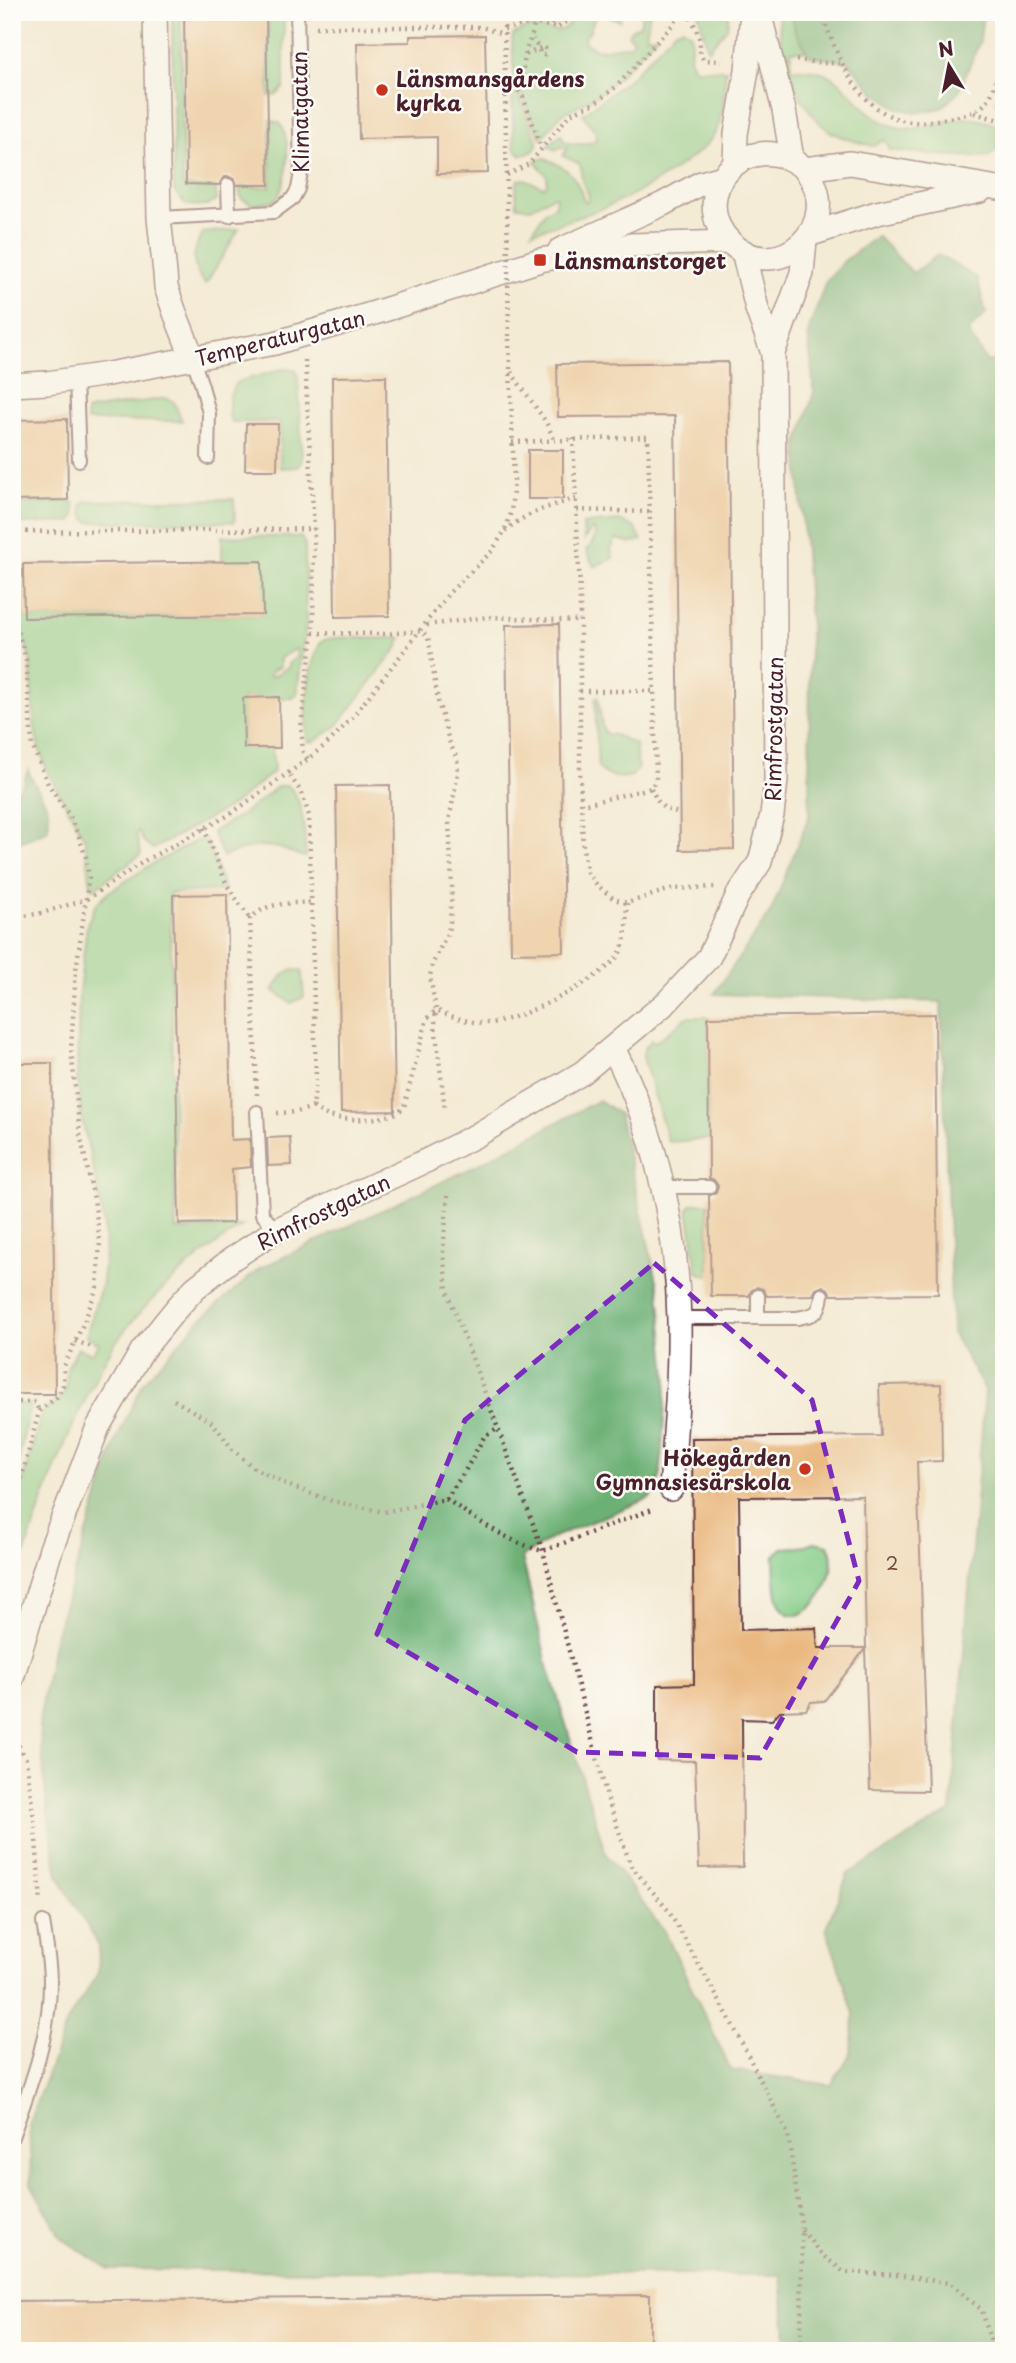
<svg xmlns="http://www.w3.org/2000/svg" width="1016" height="2363" viewBox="0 0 1016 2363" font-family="'Playpen Sans',sans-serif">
<rect width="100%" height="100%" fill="#fdfcf7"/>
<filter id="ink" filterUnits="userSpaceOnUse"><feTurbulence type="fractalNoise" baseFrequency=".0143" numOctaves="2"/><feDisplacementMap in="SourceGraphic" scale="14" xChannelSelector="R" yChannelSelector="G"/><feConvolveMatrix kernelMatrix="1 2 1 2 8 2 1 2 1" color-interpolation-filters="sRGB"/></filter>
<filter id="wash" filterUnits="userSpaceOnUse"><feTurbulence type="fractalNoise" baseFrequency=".00686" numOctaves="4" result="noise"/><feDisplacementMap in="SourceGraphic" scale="28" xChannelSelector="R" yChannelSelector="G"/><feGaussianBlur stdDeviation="1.57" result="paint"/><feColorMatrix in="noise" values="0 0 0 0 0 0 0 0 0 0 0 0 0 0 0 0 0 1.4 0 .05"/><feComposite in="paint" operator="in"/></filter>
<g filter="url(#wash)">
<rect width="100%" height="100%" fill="#f4ebd6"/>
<g fill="#85cc87" stroke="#687659" stroke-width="2" fill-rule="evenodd">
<polygon points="172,12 181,12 183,186 216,188 216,200 207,206 186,205 174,191"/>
<polygon points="268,12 283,12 284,19 284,87 277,95 269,96"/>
<polygon points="522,12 570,12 564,22 556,25 527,21"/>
<path d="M576,12h37l8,7 -1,2 -18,-7 -6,1 -7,17 -5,6 1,5 13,7 32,-5 3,-5 -5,-6 4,-5 8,-4 2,-10 -4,-3h12l-4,24h10l-40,44 -20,16 -34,18 -21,25 -27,-62 -2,-38 2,-5c28,-20 45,17 62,-22z"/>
<polygon points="698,12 729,12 727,28 708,50"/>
<path d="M778,12h37l-1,39h-23v18c58,-5 58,40 99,56 26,11 52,-7 79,-7 8,0 18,4 26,6l2,3v22l-8,7 -7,1 -46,-2 -47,-5v-3l-5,-7 -10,6c-14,-3 -28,-6 -41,-13 -22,-11 -44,-54 -50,-77 -3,-14 -3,-29 -5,-44z"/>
<path d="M683,28l8,5c3,14 -6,24 4,36l31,1c-2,21 -1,44 -11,63 -7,13 -20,22 -31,30 -48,36 -95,52 -152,69l13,-20 10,-7 1,-8 -3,-1 -22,12 -14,-2 -1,-19 2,-7 7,-1 18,8 4,-3v-8l-12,-15 9,-3c24,10 33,18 40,43l3,1 2,-7 -7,-13 -1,-15 -3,-4 -15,-7 4,-8 -7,-1 -4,3 -8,-4 13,-12 3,7c12,5 19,4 31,0l1,-8 -13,-19 45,-34 48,-50z"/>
<polygon points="1004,74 1004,117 999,116 996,99"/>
<path d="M512,91l6,2 19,48c1,10 -8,13 -16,14l-7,-8z"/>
<path d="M270,120l10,3c12,18 8,59 -4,77l-24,5 -11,-7 -2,-11h31z"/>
<path d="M239,229l-30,50 -4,5c-15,-17 -13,-33 -2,-51z"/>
<polygon points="283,369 295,369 298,375 302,460 298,467 280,468 280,422 232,422 229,416 229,398 234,386 237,382"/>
<polygon points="167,398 174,402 182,421 87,421 86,412 89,410"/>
<path d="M234,499l1,22 -2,1h-144c-6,-5 -7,-9 -7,-17l4,-4z"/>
<polygon points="71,501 74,502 75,514 72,522 17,524 12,520 12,503"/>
<path d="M619,521l15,6 8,13 -12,3 -14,-4 -5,10 2,9 -19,9 -8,-17c6,-4 10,-14 9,-21h-3l-8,11 -1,-16z"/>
<path d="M222,536l79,1 4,7 1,78 -9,72 -4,4h-50l1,50h28l2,23 -41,34 -80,44 -9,-7 -6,-11 -2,3 5,20 -47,35 -3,-3 -6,-47 -37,-66 -10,-28 -4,-22 -4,-65 -18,-57v-6l12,-1v24l238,-3 -40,-53zM296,649l1,8 -8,6v4l-17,10 -2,-1 1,-5 9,-4v-9z"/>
<path d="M397,637l5,1 -4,9 -61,79 -24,16 -6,-1c-2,-24 0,-80 15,-100 21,-8 52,1 75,-4z"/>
<path d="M598,697l4,29 4,8 9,1 20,9 3,24 -6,8c-12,3 -27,2 -34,-9l-3,-69z"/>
<path d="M287,785c19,14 17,51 19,72 -10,-1 -17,-6 -27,-9 -19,-5 -38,1 -56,9l-11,-25 31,-18 34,-27z"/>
<path d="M198,840h7l2,2 18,48 -55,3 6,337 66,-4c-48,32 -92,70 -126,116 -12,17 -21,37 -30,56 -31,63 -53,128 -74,195v-74l29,-103c5,-11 19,-13 24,-25 4,-8 0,-15 2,-22 2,-7 8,-15 11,-21l14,6 7,-11 -13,-7 16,-53 3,-31 -1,-26 -6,-36 -16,-70 -5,-45 2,-82 8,-69 9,-20 10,-10 44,-29z"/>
<path d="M295,970l7,1 2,26 -13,6 -18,-13c8,-9 7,-18 22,-20z"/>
<polygon points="687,1017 708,1017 709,1139 668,1142 643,1057 644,1049 652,1040 654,1042 657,1041"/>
<polygon points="708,1203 709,1275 707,1276 697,1272 688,1208 693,1204"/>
<polygon points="12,1404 30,1404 12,1493"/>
<path d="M814,1542l14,3c17,32 -28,93 -47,61 -7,-12 -6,-35 -7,-49l8,-9 18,-1z"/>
</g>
<g fill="#6cb074" stroke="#5b6850" stroke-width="2">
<polygon points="791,12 983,12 980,41 959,91 942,108 916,113 898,108 875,93 848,62 810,56 795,31"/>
<polygon points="877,236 913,273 938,255 977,278 986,313 968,332 987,362 1004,357 1004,2351 787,2351 781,2275 109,2269 61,2238 31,2184 29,2122 68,2020 98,1973 99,1946 58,1876 47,1808 39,1721 53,1642 116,1440 143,1383 198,1322 260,1268 467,1170 599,1100 619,1114 659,1290 667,1377 660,1478 650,1498 556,1536 522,1557 546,1660 606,1854 666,1934 731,2070 831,2085 851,2053 854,2014 826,1928 848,1874 951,1811 985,1390 952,1333 941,1002 714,994 771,911 809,816 810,620 797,447 814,392 808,332 826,281 844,261"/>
<path d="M28,770c9,24 27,35 19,61l-35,14v-51h3l8,-11z"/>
</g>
<g id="blocks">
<g fill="#eab981" fill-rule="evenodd">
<polygon points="184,12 266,12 269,185 237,185 235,180 228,176 223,178 219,185 186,184"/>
<polygon points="485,35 488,173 437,174 437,137 359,139 357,43 410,42 410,36"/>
<polygon points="728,362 734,849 680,850 675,416 558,417 557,364"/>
<polygon points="386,376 389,616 335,617 332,377"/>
<polygon points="67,419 68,500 12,501 12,420"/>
<polygon points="246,424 278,424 277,470 245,470"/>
<rect x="528" y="450" width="35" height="49"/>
<polygon points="262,561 263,615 24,618 23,564"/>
<polygon points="559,624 564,952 511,953 506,625"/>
<polygon points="279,697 280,748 244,748 243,698"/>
<polygon points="390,785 395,1111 341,1112 336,786"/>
<polygon points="227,894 231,1140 250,1139 251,1167 232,1169 233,1223 179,1224 173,895"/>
<polygon points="935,1014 938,1294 831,1295 828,1289 823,1286 816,1289 813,1295 767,1296 763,1289 757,1287 751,1291 749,1296 711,1296 709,1196 716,1192 718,1186 714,1180 709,1178 708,1017"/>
<polygon points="12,1063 52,1063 55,1394 12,1394"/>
<polygon points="290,1137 292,1165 268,1166 267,1138"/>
<path d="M941,1384l1,77 -25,1 11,329 -58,-1 -5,-141 -41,52 -13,1 -5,8 -26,1 -8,9 -30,-1 1,148 -44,1 -4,-107 -38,-1v-75l37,-1 -2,-246 189,-2 -2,-51zM863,1496l3,152h-48l-2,-20 -75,2 -2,-133z"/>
<polygon points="650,2295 650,2351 12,2351 12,2301"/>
</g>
</g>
</g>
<g filter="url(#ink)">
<use href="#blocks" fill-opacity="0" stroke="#643e45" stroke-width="2"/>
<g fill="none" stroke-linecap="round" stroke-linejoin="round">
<g stroke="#643e45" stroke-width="16">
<g id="service">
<polyline points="228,185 229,216"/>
<polyline points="159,218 274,212 293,198 298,189 301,172 297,12"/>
<polyline points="193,359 202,386 209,413 208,458"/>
<polyline points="76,379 79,460"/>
<polyline points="257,1112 262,1214 276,1230"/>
<polyline points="662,1187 709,1187"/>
<polyline points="758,1296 758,1318"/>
<path d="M679,1318h118c18,-3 23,-4 25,-23"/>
<path d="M12,2137c18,-50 38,-101 38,-154 0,-21 -4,-41 -7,-61"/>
</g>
</g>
<g stroke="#643e45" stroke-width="26">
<g id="minor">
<polyline points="155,12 159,218 165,273 166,287 175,313 193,359"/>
<polyline points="759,12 784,110 792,159"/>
<polyline points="735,163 736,134 747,70 752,12"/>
<path d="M805,169c43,54 -27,119 -74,74 -48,-47 16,-122 74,-74l45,-6 154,26"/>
<polyline points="811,234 877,213 980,191"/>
<polyline points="560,250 663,204 701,183 723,177"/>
<polyline points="773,353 802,273 805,241"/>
<polyline points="12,385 47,383 108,374 275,343 381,311 540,260 630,245 730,242"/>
<path d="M613,1048c42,82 64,179 66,271 1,57 -4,114 -8,170"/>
<polyline points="12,1678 51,1549 98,1427 142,1351 176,1309 195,1288 232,1259 276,1230 428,1160 477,1135 582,1073 667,1002 709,957 738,895 760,862 772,815 776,781 773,353 757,309 743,251"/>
</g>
</g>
<g stroke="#643e45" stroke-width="4.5" stroke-dasharray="2 5" stroke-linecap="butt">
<polyline points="504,12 507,208"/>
<polyline points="548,12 554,19 551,26"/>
<path d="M686,12c6,8 11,16 13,26 2,9 -1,14 5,22l18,1"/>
<path d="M821,12c16,42 35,99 85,109 13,3 25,0 37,-2 54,-9 46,-20 61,-67"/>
<polyline points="316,27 482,27 503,34"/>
<polyline points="504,29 534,23 557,28 569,20 573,12"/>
<polyline points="526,55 542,47 545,48 546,53 544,55 540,54 539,49 533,39"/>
<polyline points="796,60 822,63 841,63"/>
<path d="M513,87c11,-10 10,-23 13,-36 3,-11 7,-15 8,-28"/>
<polyline points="505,88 518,90 523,97 541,147"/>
<polyline points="974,113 1003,121"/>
<polyline points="1001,164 1001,120"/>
<polyline points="507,175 529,164 570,114 595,103 617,86 684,12"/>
<polyline points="305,360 314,529 313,633 301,726 303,752 308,759"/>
<polyline points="511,372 546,422 554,439"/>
<polyline points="573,438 580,591 580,770 583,848 587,872 597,885 614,899 627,903 671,889 715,887"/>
<polyline points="512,442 648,437 656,780 651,788 582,805"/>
<polyline points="577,510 650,512"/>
<path d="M505,531c21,-18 44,-25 71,-32"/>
<polyline points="12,532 314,529"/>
<polyline points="12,612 26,659 32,745 48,784 70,817 79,837 86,857 89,877 76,970 71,1049 80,1134 94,1199 100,1241 97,1287 85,1320 64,1366 63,1385 57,1397 39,1411 12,1514"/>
<polyline points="427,625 488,617 580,621"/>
<polyline points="313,633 385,634 421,631 428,637 438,701 449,741 457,759 458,773 449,821 452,887 450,922 448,932 432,965 430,976 436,1010 435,1025 445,1110"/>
<polyline points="580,691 654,691"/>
<path d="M651,788c8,17 10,21 29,25"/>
<polyline points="204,828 227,885 250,919"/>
<polyline points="12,918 42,913 87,899 146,860 229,815 308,759 330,741 352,718 449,593 492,551 504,532 511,512 514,480 509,339"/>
<path d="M257,1095l-7,-176c17,-18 39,-15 63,-17"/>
<path d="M313,1107c6,4 13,9 20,10 17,4 61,4 71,-10l23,-88 9,-9c17,7 35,14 53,13 30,-2 112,-43 129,-67 10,-15 8,-37 9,-53"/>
<polyline points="277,1113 297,1112 313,1107 316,1079 309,816 302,793 287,772"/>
<polyline points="448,1195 443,1251 447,1290 543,1551 607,1797 631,1866 668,1910 728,2016 788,2134 802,2230 801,2351"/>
<polyline points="75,1341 95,1348"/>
<path d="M174,1400l39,23 20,27 21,18 36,18 42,15 52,11 62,-13c30,20 61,43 97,52l112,-43"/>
<polyline points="12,1402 35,1402 39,1411"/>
<polyline points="446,1499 465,1471 484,1437 497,1429"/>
<polyline points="12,1733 26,1759 35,1827 41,1903"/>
<polyline points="802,2230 821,2254 844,2272 896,2275 949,2283 982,2310 993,2351"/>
</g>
<use href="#service" stroke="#fff" stroke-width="12"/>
<use href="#minor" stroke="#fff" stroke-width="23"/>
<polyline stroke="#643e45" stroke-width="4.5" stroke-dasharray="2 5" stroke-linecap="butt" points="507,208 509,339"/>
</g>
</g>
<path d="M0 0H1016V2363H0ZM654,1263l158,137 47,181 -99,177 -183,-6 -200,-118 88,-214z" fill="#f4ebd6" fill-opacity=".55" fill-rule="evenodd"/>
<path fill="none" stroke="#7b2cbf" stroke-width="5" stroke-dasharray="14 9" stroke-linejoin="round" d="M654,1263l158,137 47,181 -99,177 -183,-6 -200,-118 88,-214z"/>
<g fill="#c8321e" stroke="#fdfcf7" stroke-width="2.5">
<circle cx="382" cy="90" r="7"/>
<rect x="533" y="253" width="14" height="14" rx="3.5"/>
<circle cx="805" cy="1469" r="7"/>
</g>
<g text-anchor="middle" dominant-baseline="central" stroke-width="5" stroke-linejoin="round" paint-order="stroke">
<g font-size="18" fill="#724640">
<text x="892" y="1562">2</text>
</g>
<g font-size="21" font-weight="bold" fill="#4a1f2b" stroke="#fdfcf7" text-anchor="start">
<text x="396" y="78">Länsmansgårdens<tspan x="396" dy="24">kyrka</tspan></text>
<text x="554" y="260">Länsmanstorget</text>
<text x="791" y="1457" text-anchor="end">Hökegården<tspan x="791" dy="24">Gymnasiesärskola</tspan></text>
</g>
<g font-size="21" fill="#4a1f2b" stroke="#fdfcf7">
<text transform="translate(299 112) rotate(-91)">Klimatgatan</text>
<text transform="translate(280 337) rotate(-14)">Temperaturgatan</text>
<text transform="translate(773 729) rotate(-89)">Rimfrostgatan</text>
<text transform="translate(323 1211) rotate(-26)">Rimfrostgatan</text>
</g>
</g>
<rect width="1016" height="2363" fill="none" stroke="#fdfcf7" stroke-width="42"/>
<g transform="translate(949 66) rotate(350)" stroke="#fdfcf7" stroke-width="5" paint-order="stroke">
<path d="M0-5L12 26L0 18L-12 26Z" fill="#4a1f2b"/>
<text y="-10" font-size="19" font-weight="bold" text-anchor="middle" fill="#4a1f2b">N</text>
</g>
</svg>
